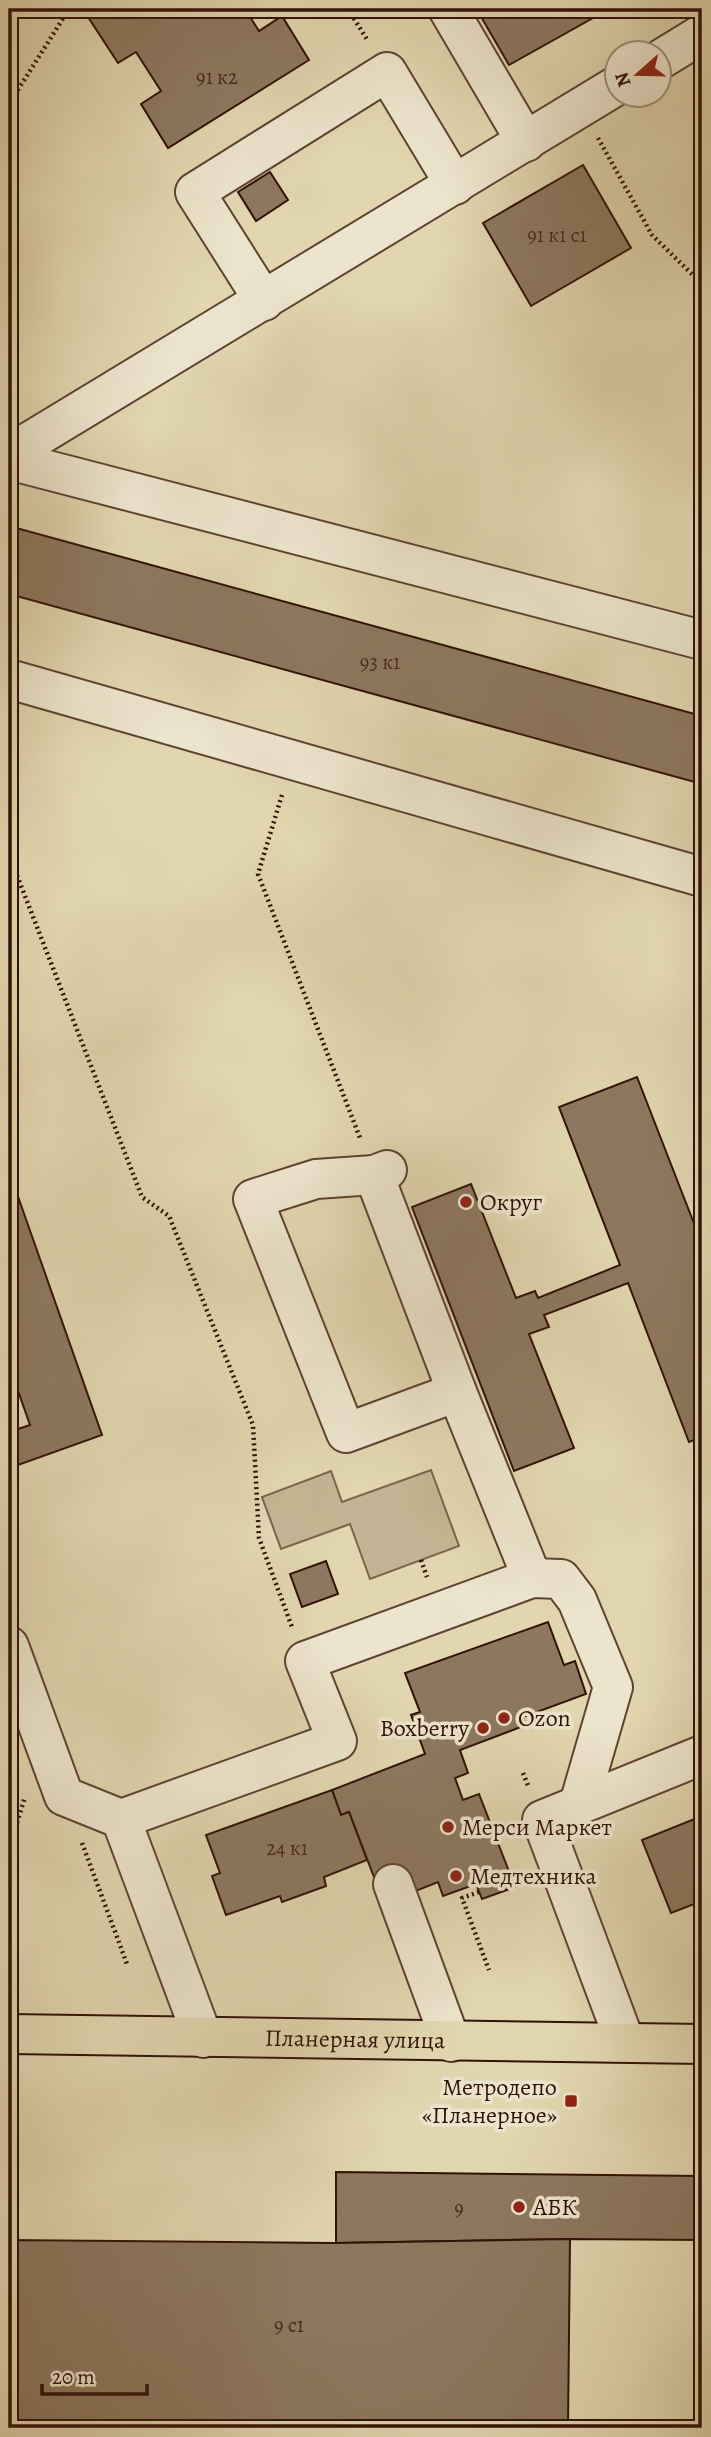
<svg xmlns="http://www.w3.org/2000/svg" width="711" height="2437" viewBox="0 0 711 2437" font-family="Alegreya,serif">
<rect width="100%" height="100%" fill="#e1d6b0"/>
<filter id="stains"><feTurbulence type="fractalNoise" baseFrequency=".00286" numOctaves="4"/><feColorMatrix values="0 0 0 0 .2 0 0 0 0 .09 0 0 0 0 .02 0 0 0 .5 -.17"/></filter>
<radialGradient id="worn" r=".72"><stop offset=".6" stop-color="#630" stop-opacity="0"/><stop offset="1" stop-color="#630" stop-opacity=".3"/></radialGradient>
<polygon fill="#c3b593" stroke="#7a644d" stroke-width="2" points="431,1470 459,1546 370,1579 350,1524 281,1549 262,1497 331,1471 342,1502"/>
<g fill="#8d785f" stroke="#311207" stroke-width="2">
<polygon points="101,9 245,9 259,31 282,16 309,60 168,148 141,104 161,91 136,52 118,63 88,17"/>
<polygon points="492,9 609,9 509,65 480,15"/>
<polygon points="583,165 631,248 531,306 483,223"/>
<polygon points="270,172 288,200 256,221 238,192"/>
<polygon points="9,526 702,716 702,784 9,594"/>
<polygon points="637,1077 695,1226 702,1223 702,1437 689,1442 628,1283 544,1315 549,1327 529,1334 574,1448 514,1471 412,1207 471,1184 516,1298 535,1291 538,1298 620,1265 559,1107"/>
<polygon points="9,1171 102,1435 18,1465 9,1440 9,1432 30,1425 9,1365"/>
<polygon points="326,1561 338,1594 302,1607 290,1574"/>
<polygon points="548,1622 564,1665 575,1661 586,1694 523,1717 526,1725 460,1750 468,1773 455,1778 463,1800 479,1794 515,1887 482,1899 476,1884 443,1896 438,1882 408,1894 379,1890 349,1812 341,1815 332,1790 425,1754 411,1715 420,1712 405,1673"/>
<polygon points="332,1790 341,1815 349,1812 367,1860 324,1877 326,1886 282,1902 280,1896 226,1915 212,1876 220,1873 206,1835"/>
<polygon points="702,1816 702,1901 671,1913 642,1840"/>
<polygon points="336,2172 702,2176 702,2240 570,2239 336,2243"/>
<polygon points="570,2239 568,2428 9,2428 9,2240 336,2243"/>
</g>
<g fill="none" stroke-linecap="round" stroke-linejoin="round">
<g stroke="#5d4331" stroke-width="42">
<g id="minor">
<polyline points="448,9 526,142"/>
<polyline points="658,61 702,34"/>
<polyline points="264,301 195,192 387,72 455,185"/>
<polyline points="9,454 616,86"/>
<polyline points="9,460 702,640"/>
<polyline points="9,679 702,877"/>
<polyline points="387,1170 374,1175 457,1392 532,1578"/>
<polyline points="374,1175 316,1179 253,1199 346,1433 457,1392"/>
<polyline points="9,1646 64,1796 121,1819 337,1741 305,1661 532,1578 561,1579 577,1600 613,1687 579,1804"/>
<polyline points="121,1819 203,2038"/>
<polyline points="393,1884 451,2042"/>
<polyline points="625,2042 542,1820 702,1755"/>
</g>
</g>
<g stroke="#311207" stroke-width="42">
<g id="major">
<path id="s1" d="M9,2034l693,10"/>
</g>
</g>
<g stroke="#311207" stroke-width="4.5" stroke-dasharray="2 3.5" stroke-linecap="butt">
<polyline points="348,9 368,41"/>
<polyline points="9,104 69,9"/>
<polyline points="598,138 652,235 702,284"/>
<polyline points="282,795 258,874 360,1138"/>
<polyline points="9,855 142,1197 169,1216 253,1425 259,1538 292,1627"/>
<polyline points="421,1560 427,1577"/>
<polyline points="523,1773 529,1788"/>
<polyline points="82,1843 127,1964"/>
<polyline points="9,1849 25,1797"/>
<polyline points="479,1892 462,1898 489,1970"/>
</g>
<use href="#minor" stroke="#ece4cc" stroke-width="38"/>
<use href="#major" stroke="#e1d6b0" stroke-width="38"/>
</g>
<g fill="#8f2418" stroke="#ece4cc" stroke-width="2.5">
<circle cx="466" cy="1202" r="7"/>
<circle cx="504" cy="1718" r="7"/>
<circle cx="483" cy="1728" r="7"/>
<circle cx="448" cy="1827" r="7"/>
<circle cx="456" cy="1876" r="7"/>
<rect x="564" y="2094" width="14" height="14" rx="3.5"/>
<circle cx="519" cy="2207" r="7"/>
</g>
<g text-anchor="middle" dominant-baseline="central" stroke-width="7" stroke-linejoin="round" paint-order="stroke">
<g font-size="21" fill="#482c1d">
<text x="217" y="77">91 к2</text>
<text x="557" y="235">91 к1 с1</text>
<text x="380" y="662">93 к1</text>
<text x="287" y="1848">24 к1</text>
<text x="459" y="2208">9</text>
<text x="289" y="2325">9 с1</text>
</g>
<g font-size="24" fill="#311207" stroke="#ece4cc" text-anchor="start">
<text x="480" y="1202">Округ</text>
<text x="518" y="1718">Ozon</text>
<text x="469" y="1728" text-anchor="end">Boxberry</text>
<text x="462" y="1827">Мерси Маркет</text>
<text x="470" y="1876">Медтехника</text>
<text x="557" y="2087" text-anchor="end">Метродепо<tspan x="557" dy="28">«Планерное»</tspan></text>
<text x="533" y="2207">АБК</text>
</g>
<g font-size="24" fill="#311207" stroke="#ece4cc">
<text stroke="none"><textPath href="#s1" startOffset="346">Планерная улица</textPath></text>
</g>
</g>
<rect width="711" height="2437" fill="none" stroke="#e1d6b0" stroke-width="35"/>
<rect x="10" y="10" width="690" height="2416" fill="none" stroke="#311207" stroke-width="3.5"/>
<rect x="18" y="18" width="676" height="2402" fill="none" stroke="#311207" stroke-width="2"/>
<g transform="translate(638 74) rotate(250)"><circle r="33" fill="#ece4cc" stroke="#a1907d" stroke-width="2"/>
<path d="M0-5L12 26L0 18L-12 26Z" fill="#8f2418"/>
<text y="-10" font-size="19" font-weight="bold" text-anchor="middle" fill="#311207">N</text>
</g>
<path d="M42 2384v10h105v-10" fill="none" stroke="#311207" stroke-width="3.5"/>
<text x="52" y="2384" font-size="21" fill="#311207" stroke="#ece4cc" stroke-width="5" paint-order="stroke">20 m</text>
<rect width="100%" height="100%" filter="url(#stains)"/>
<rect width="100%" height="100%" fill="url(#worn)"/>
</svg>
